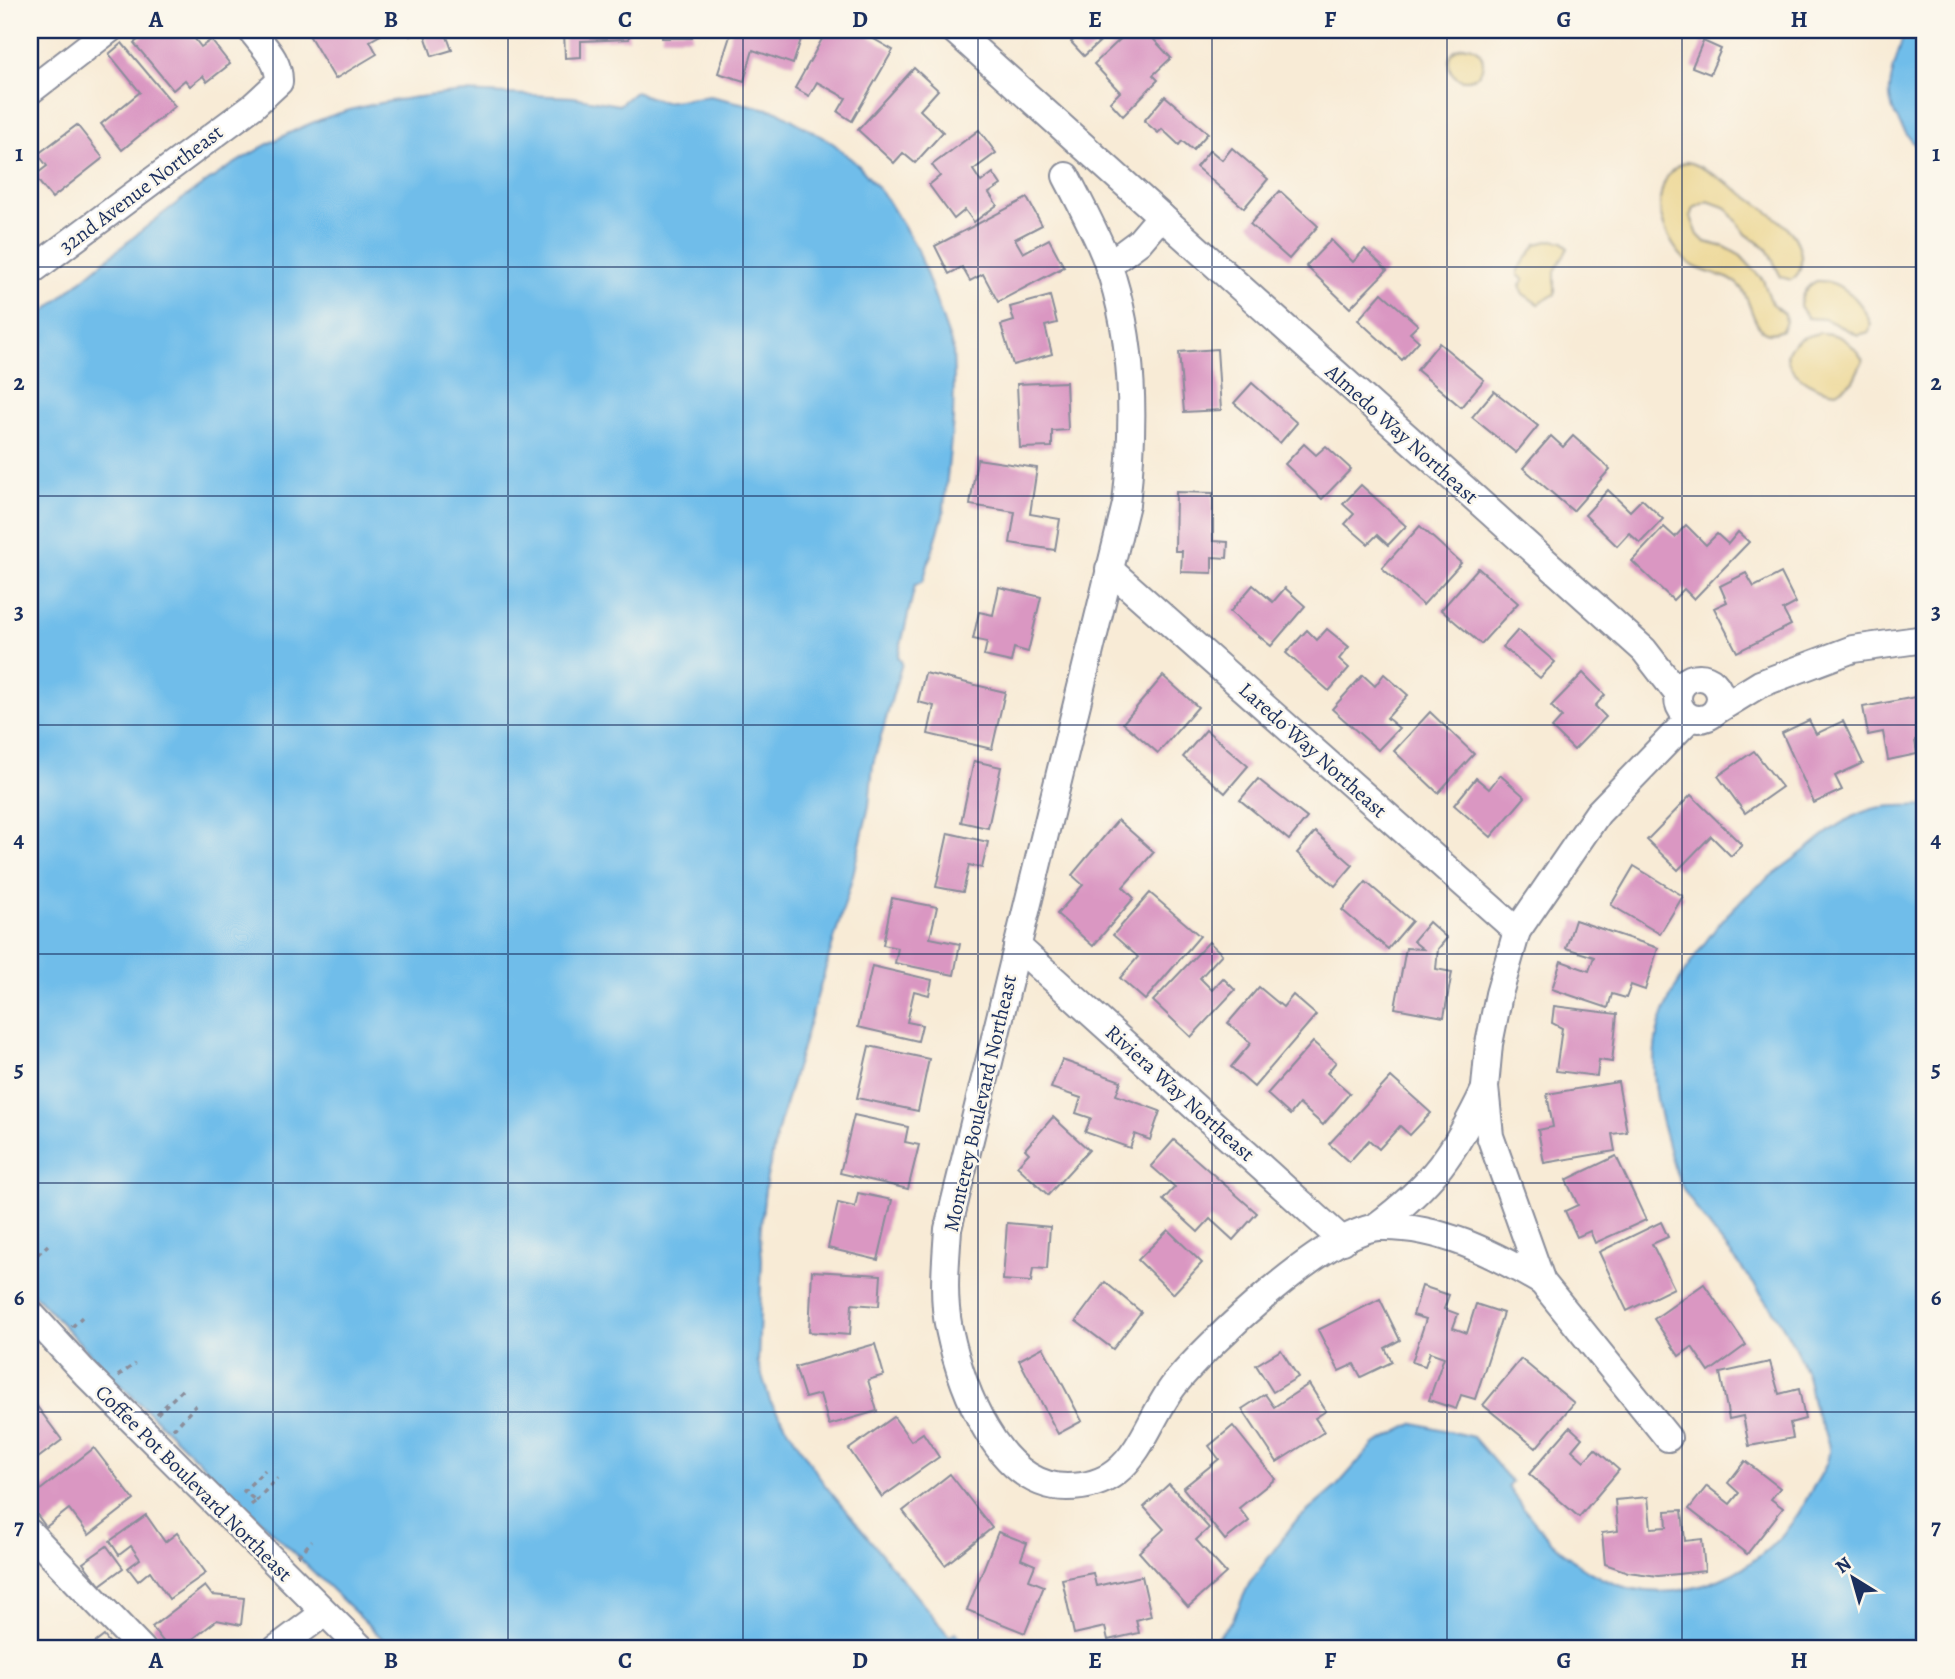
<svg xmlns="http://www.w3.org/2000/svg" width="1955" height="1679" viewBox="0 0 1955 1679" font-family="Alegreya,serif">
<rect width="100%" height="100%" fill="#fbf7ec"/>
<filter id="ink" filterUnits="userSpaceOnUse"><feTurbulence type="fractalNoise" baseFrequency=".0143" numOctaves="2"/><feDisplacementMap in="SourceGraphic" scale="14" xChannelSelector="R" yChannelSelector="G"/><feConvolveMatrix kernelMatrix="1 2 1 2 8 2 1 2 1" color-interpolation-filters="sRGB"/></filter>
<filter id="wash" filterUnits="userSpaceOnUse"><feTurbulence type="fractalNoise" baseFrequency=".00686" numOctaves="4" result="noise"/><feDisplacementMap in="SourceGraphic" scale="28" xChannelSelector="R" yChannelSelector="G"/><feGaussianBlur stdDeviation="1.57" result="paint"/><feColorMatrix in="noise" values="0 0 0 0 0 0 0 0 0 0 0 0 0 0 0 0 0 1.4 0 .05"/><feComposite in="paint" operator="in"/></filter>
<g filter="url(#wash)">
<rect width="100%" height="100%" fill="#f8ebd6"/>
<g fill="#eeda9e" stroke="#84847e" stroke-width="2">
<circle cx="1466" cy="63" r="17"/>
<path d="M1686,162c17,1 93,55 105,70 11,13 16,39 0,48l-10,-3 -14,-28 -21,-15 -19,-26 -19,-7 -14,7 -3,9 7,18 7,7 20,5 16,9 22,24 9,24 13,10 1,8 -4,8c-30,14 -28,-26 -41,-42 -11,-13 -25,-12 -39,-18 -26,-9 -47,-50 -41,-76 3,-16 10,-26 25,-32z"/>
<polygon points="1552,240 1563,242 1568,248 1555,271 1555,294 1538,304 1522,293 1520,285 1524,280 1518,275 1518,270 1537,244"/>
<path d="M1817,281c26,-1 46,21 54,44l-2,7 -11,3 -33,-16 -17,-1 -8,-12c1,-12 6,-20 17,-25z"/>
<path d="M1819,333c21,-1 33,10 44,27l-10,21 -17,11c-39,-4 -78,-46 -17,-59z"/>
</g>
<g fill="#70bdea" stroke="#4676a4" stroke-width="2">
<path d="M1904,30h21v125c-15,-14 -38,-43 -35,-66 1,-20 11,-39 14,-59z"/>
<path d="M463,92l110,5 46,8 16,-13 29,10 46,-6 67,15 57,33 25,22 28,33 31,51 35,99 1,30 -1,41 -10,96 -20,65 -8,4 -17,72 4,6 -29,101 -4,42 -17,73 -72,243 -14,59 -6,54 2,24 -4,103 12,39 54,83 126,153 5,-5 16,17h-578l-283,-274 -80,-85v-966c84,-71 188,-166 292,-205 45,-17 93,-22 141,-27z"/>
<path d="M1925,805v844h-719l26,-28 17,-37 45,-61 43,-37 37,-42 41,-21 58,14 39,45 -4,4 4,7c25,34 51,67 91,86 76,36 168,-9 203,-79 7,-15 24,-34 23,-51 -1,-15 -12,-28 -15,-42 -3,-10 -4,-21 -7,-31 -24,-69 -83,-123 -122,-184 -10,-17 -14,-35 -19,-54 -28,-97 -6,-137 53,-214 22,-27 49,-46 76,-66 24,-18 44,-38 74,-48 17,-6 38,-3 56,-5z"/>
</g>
<g id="blocks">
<g fill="#da97c2">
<polygon points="151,30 168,30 175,38 188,30 201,47 211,40 230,64 207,82 203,76 190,86 185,80 173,90 134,43"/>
<polygon points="306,30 382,30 384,33 370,41 377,54 335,79"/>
<polygon points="408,30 460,30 446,34 452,50 432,56 424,32 410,36"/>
<polygon points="564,30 628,30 629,39 581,41 581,57 565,58"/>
<rect x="662" y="30" width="30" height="8"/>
<polygon points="732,30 804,30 793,64 753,50 744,81 718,73"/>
<polygon points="827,30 858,30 893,50 852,121 838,112 846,98 817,82 809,96 795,88"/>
<polygon points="1071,30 1100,30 1106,36 1084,56 1071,42 1077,37"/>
<polygon points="1130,30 1145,30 1171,58 1153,75 1158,80 1123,116 1110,102 1120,92 1094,64"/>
<polygon points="1703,41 1721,49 1710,74 1692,67"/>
<polygon points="122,43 175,106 122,150 101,124 140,92 109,54"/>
<polygon points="914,68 938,90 920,110 943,132 915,163 903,153 894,163 858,130"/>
<polygon points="1165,96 1208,133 1193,150 1182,141 1179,145 1162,129 1158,133 1144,121"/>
<polygon points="77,125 103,158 52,198 34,176 47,166 38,154"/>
<polygon points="979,130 996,153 973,170 981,182 993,173 1001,185 989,193 997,205 974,222 965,210 954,219 929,185 940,176 932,165"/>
<polygon points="1232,148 1268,179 1244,208 1196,167 1210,150 1222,160"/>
<polygon points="1280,191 1318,226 1289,259 1250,224"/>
<polygon points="1027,198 1042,225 1015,239 1023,253 1049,239 1064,267 998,302 983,274 970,281 962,267 949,274 935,246"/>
<polygon points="1331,240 1353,262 1365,249 1387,270 1350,308 1306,266"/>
<polygon points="1382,293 1418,325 1410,333 1419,341 1402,360 1358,320"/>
<polygon points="1050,296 1057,323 1045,326 1052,354 1013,365 1001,325 1014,321 1010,307"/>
<polygon points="1439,343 1484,380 1461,407 1417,370"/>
<polygon points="1217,349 1221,410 1184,412 1179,352"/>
<polygon points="1066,382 1068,430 1052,431 1052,447 1020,448 1017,384"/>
<polygon points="1252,383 1297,423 1280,443 1234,403"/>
<polygon points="1494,391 1538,426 1516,453 1472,417"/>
<polygon points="1551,436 1563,447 1573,436 1610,469 1573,511 1523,468"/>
<polygon points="1304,444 1316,455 1326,446 1351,469 1322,499 1285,464"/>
<polygon points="977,459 1037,468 1030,514 1060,519 1055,550 1010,543 1015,512 970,505"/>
<polygon points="1361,485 1406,526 1388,545 1377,535 1368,544 1345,524 1354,514 1343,504"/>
<polygon points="1608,490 1630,511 1642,499 1663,519 1640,543 1629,533 1617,546 1585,515"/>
<polygon points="1176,492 1213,493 1213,541 1228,542 1227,558 1212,557 1212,573 1181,572 1182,551 1175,551"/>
<polygon points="1686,525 1706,545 1717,534 1728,544 1738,532 1749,542 1694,599 1684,589 1673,600 1632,561 1664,527 1675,537"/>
<polygon points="1420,526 1461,563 1423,605 1382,568"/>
<polygon points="1478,568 1518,603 1481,644 1441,610"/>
<polygon points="1746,573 1754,587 1781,573 1796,603 1783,610 1791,625 1737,652 1714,608 1727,602 1720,586"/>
<polygon points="1253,585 1273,602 1285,588 1305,606 1271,646 1230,612"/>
<polygon points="999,587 1041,597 1028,652 1014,648 1011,662 984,656 987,642 973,639 979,612 993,615"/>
<polygon points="1327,629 1349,647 1339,659 1349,668 1329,691 1286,653 1307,630 1317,640"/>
<polygon points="1518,630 1555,662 1540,678 1503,647"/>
<polygon points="925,673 1005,692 992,749 928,734 934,706 918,702"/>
<polygon points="1583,673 1605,695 1595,706 1606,717 1574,750 1552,728 1562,717 1551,706"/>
<polygon points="1384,674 1408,695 1387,718 1399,728 1378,750 1332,709 1363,675 1375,686"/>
<polygon points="1163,676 1198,707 1158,753 1123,723"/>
<polygon points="1921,696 1925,738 1915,740 1917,754 1888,760 1883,732 1868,735 1863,707"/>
<polygon points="1430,712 1474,754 1438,793 1394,751"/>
<polygon points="1809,720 1816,734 1843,721 1863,763 1835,776 1842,790 1814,803 1782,733"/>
<polygon points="1206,730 1248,766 1225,793 1183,757"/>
<polygon points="1754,751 1782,787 1745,813 1718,776"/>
<polygon points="974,761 1001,767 988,828 961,822"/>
<polygon points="1500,775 1525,797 1491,837 1454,805 1476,778 1489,789"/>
<polygon points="1258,779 1307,818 1289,840 1240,800"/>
<polygon points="1691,795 1742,845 1731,856 1711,836 1678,870 1647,840"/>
<polygon points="1118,820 1154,852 1123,887 1134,898 1093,946 1057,914 1083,885 1072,875"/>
<polygon points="1315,832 1353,865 1335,886 1297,853"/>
<polygon points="948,833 988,842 982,868 969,865 963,892 936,887"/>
<polygon points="1634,866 1683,896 1660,934 1611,905"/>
<polygon points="1366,882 1412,921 1388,949 1342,910"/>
<polygon points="1150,893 1200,936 1145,1000 1120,978 1138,957 1113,935"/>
<polygon points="892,898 937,907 930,938 960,944 954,975 895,963 898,948 883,945"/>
<polygon points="1575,920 1658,948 1645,990 1631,985 1626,998 1612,994 1608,1008 1552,989 1561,961 1589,971 1594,957 1566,948"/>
<polygon points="1429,922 1447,938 1438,949 1436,969 1452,972 1444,1017 1395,1008 1406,948 1423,949 1413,941"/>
<polygon points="1209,942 1222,954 1200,978 1212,990 1223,978 1235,990 1191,1037 1153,1001"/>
<polygon points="872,966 932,980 929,995 914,991 907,1022 922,1025 918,1041 858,1027"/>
<polygon points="1259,987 1283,1007 1293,995 1316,1015 1254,1087 1231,1067 1251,1043 1228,1023"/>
<polygon points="1554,1006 1617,1014 1612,1062 1599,1060 1597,1076 1556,1071 1562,1028 1552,1023"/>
<polygon points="1313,1042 1336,1062 1327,1073 1350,1093 1323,1125 1299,1104 1290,1115 1267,1094"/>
<polygon points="869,1046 929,1059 918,1111 857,1098"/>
<polygon points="1062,1060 1121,1081 1116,1095 1160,1111 1150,1140 1135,1134 1130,1148 1085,1132 1091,1118 1076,1113 1081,1098 1051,1088"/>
<polygon points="1391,1077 1431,1113 1410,1135 1400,1126 1379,1149 1369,1140 1349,1162 1329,1144"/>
<polygon points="1618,1082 1627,1132 1612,1134 1615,1151 1544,1163 1538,1130 1553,1127 1547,1094"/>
<polygon points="854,1115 908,1127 905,1142 919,1145 908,1189 840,1173"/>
<polygon points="1053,1117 1089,1150 1048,1195 1017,1166 1029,1153 1025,1149"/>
<polygon points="1174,1140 1257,1213 1233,1240 1210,1219 1198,1232 1163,1200 1175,1187 1151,1166"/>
<polygon points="1616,1156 1646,1220 1595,1243 1590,1231 1577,1237 1565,1211 1578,1205 1566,1180"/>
<polygon points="858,1193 892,1200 878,1260 828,1248 838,1203 855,1207"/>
<polygon points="1661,1222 1668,1237 1652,1244 1674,1288 1627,1311 1599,1252"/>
<polygon points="1007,1223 1050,1227 1047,1269 1033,1268 1031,1282 1003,1280"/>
<polygon points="1168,1230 1202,1263 1173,1294 1138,1260"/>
<polygon points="812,1271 881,1275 879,1306 852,1304 850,1335 809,1332"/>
<polygon points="1105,1282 1141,1312 1113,1349 1076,1321"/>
<polygon points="1704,1284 1746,1345 1709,1372 1692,1347 1679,1356 1654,1319"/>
<polygon points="1422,1286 1449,1295 1444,1309 1458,1314 1453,1328 1467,1333 1476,1304 1503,1313 1475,1399 1461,1395 1456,1409 1429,1400 1444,1357 1430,1352 1425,1366 1412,1362 1426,1319 1413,1315"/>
<polygon points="1380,1299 1400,1340 1385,1348 1392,1362 1361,1377 1354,1364 1339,1371 1318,1330"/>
<polygon points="875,1344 884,1375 868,1380 877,1411 829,1425 820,1394 805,1398 795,1367"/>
<polygon points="1043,1347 1082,1421 1058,1434 1019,1360"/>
<polygon points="1281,1350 1298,1377 1273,1392 1256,1365"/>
<polygon points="1521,1359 1574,1403 1536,1448 1483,1405"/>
<polygon points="1770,1362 1779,1394 1799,1389 1805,1419 1790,1423 1793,1438 1749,1446 1743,1416 1729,1419 1720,1373"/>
<polygon points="1309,1384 1326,1411 1315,1418 1324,1432 1277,1462 1242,1409 1265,1394 1274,1407"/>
<polygon points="36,1405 62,1440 30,1464 30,1409"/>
<polygon points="894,1417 911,1441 923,1433 939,1457 882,1497 849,1449"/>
<polygon points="1233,1426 1275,1479 1239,1508 1249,1521 1225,1540 1183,1488 1219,1459 1209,1446"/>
<polygon points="1570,1427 1582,1438 1572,1450 1584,1461 1595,1449 1619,1470 1579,1517 1529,1474"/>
<polygon points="94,1448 134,1500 89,1535 69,1509 46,1527 30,1505 30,1498"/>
<polygon points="1745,1461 1780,1488 1771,1499 1783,1508 1747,1554 1689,1509 1707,1486 1730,1504 1739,1493 1728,1483"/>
<polygon points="950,1474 992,1528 945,1565 903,1511"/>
<polygon points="1169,1484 1209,1528 1196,1540 1226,1573 1188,1607 1139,1552 1164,1529 1144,1507"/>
<polygon points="1648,1497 1651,1528 1667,1527 1666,1511 1682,1510 1685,1541 1702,1539 1705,1571 1658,1576 1628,1572 1605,1564 1602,1533 1618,1531 1615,1500"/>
<polygon points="146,1515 165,1542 177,1533 206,1573 169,1599 150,1571 138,1581 128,1568 140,1559 131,1546 119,1555 110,1541"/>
<polygon points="998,1532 1027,1543 1021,1559 1035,1565 1029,1580 1044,1586 1025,1633 967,1610"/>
<polygon points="107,1546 123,1568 100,1585 83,1563"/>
<polygon points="1093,1573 1096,1586 1142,1576 1151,1616 1136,1620 1139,1633 1108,1640 1105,1627 1074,1634 1062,1579"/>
<polygon points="205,1586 212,1595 244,1598 241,1625 217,1620 180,1649 169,1649 152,1627"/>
<polygon points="104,1636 114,1649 87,1649"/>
</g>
</g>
</g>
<g filter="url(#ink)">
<use href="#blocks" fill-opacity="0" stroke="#8a8d9a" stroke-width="2"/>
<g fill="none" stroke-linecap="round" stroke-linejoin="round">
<g stroke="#8a8d9a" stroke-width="30">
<g id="minor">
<polyline points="954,30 1644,650 1678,694"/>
<polyline points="30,91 109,30"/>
<path d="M1066,176c15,29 31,58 42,88 27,78 27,159 18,240l-178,725c-2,33 -6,66 1,100 12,57 48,158 118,158 17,0 35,-4 49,-15 27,-21 38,-62 59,-88 32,-40 153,-154 204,-157 60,-2 113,26 163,55"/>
<polyline points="1108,265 1139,242 1161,216"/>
<path d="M30,272l223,-166 26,-24c1,-21 -16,-36 -28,-52"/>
<polyline points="1109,569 1517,931"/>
<circle cx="1699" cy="698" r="21"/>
<polyline points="1716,711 1760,684 1853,649 1925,639"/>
<polyline points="1017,946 1343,1241"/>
<path d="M1375,1227c57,-42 80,-74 110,-138"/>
<polyline points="30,1313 86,1374 362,1649"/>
<polyline points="1668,1438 1542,1282 1490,1136 1485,1087 1489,1044 1499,994 1517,931 1598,813 1690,718"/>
<polyline points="30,1533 142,1649"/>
<polyline points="276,1649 324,1613"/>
</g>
</g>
<g stroke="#8a8d9a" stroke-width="3.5" stroke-dasharray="5 5" stroke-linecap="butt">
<polyline points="30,1261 48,1245"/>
<polyline points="72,1327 82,1317"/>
<polyline points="118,1376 135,1364"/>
<polyline points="157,1414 182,1390"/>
<polyline points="173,1426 175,1428 196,1405"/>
<polyline points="256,1501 277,1478"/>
<polyline points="251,1505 256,1501 244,1491 265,1470"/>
<polyline points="298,1556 312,1541"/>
</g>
<use href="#minor" stroke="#fff" stroke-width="26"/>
</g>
</g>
<path fill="none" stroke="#1b2f5e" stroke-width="2" stroke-opacity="0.55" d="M273,30v1619M508,30v1619M743,30v1619M978,30v1619M1212,30v1619M1447,30v1619M1682,30v1619M30,267h1895M30,496h1895M30,725h1895M30,954h1895M30,1183h1895M30,1412h1895"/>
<g text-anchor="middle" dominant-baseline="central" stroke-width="5" stroke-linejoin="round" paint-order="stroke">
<g font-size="21" fill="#1b2f5e" stroke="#fbf7ec">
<text transform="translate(141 189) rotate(-37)">32nd Avenue Northeast</text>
<text transform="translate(1402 434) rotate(42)">Almedo Way Northeast</text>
<text transform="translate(1313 750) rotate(42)">Laredo Way Northeast</text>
<text transform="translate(1180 1093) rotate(42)">Riviera Way Northeast</text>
<text transform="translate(980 1103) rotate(-77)">Monterey Boulevard Northeast</text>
<text transform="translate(194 1483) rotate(45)">Coffee Pot Boulevard Northeast</text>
</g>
</g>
<rect width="1955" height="1679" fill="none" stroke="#fbf7ec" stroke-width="77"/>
<g transform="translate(1853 1578) rotate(323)" stroke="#fbf7ec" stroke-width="5" paint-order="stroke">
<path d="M0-5L12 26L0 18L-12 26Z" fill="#1b2f5e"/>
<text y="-10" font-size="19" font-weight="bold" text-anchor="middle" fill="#1b2f5e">N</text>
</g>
<rect x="38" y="38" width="1878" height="1602" fill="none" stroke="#1b2f5e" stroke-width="2.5"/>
<g font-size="23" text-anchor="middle" font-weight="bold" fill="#1b2f5e">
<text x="156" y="27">A</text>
<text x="391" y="27">B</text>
<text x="625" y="27">C</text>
<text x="860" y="27">D</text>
<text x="1095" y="27">E</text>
<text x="1330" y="27">F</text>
<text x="1564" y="27">G</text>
<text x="1799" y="27">H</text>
<text x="19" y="161">1</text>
<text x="1936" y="161">1</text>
<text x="19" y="390">2</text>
<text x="1936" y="390">2</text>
<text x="19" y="619">3</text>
<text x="1936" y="619">3</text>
<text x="19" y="847">4</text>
<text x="1936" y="847">4</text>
<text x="19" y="1076">5</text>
<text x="1936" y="1076">5</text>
<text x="19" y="1305">6</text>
<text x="1936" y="1305">6</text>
<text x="19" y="1534">7</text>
<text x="1936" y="1534">7</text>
<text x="156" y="1668">A</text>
<text x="391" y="1668">B</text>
<text x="625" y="1668">C</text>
<text x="860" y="1668">D</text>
<text x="1095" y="1668">E</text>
<text x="1330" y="1668">F</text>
<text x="1564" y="1668">G</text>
<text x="1799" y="1668">H</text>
</g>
</svg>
